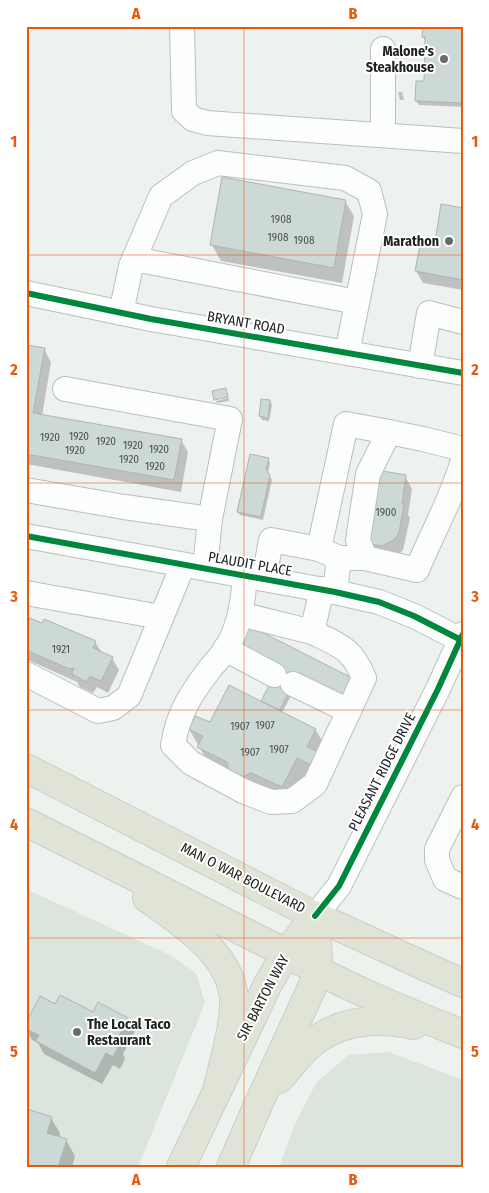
<svg xmlns="http://www.w3.org/2000/svg" width="489" height="1193" viewBox="0 0 489 1193" font-family="'Fira Sans Condensed',sans-serif">
<rect width="100%" height="100%" fill="#eef2ef"/>
<g fill="#dbe4dd">
<polygon points="26,889 170,955 196,973 205,1003 138,1167 26,1167"/>
<polygon points="389,1052 463,1080 463,1167 279,1167 294,1126 316,1083 348,1055"/>
</g>
<g fill="#0003">
<polygon points="463,26 463,107 419,105 416,101 425,82 426,42 423,37"/>
<polygon points="398,92 402,92 404,100 400,100"/>
<polygon points="345,201 354,216 342,283 221,261 212,245"/>
<polygon points="463,209 463,290 423,283 416,271"/>
<polygon points="26,346 44,349 51,362 42,416 181,440 188,452 181,492 26,464"/>
<polygon points="229,398 229,401 217,403 216,401"/>
<polygon points="270,401 272,405 269,421 262,420 260,416"/>
<polygon points="268,459 270,463 268,473 272,480 263,520 240,515 238,511"/>
<polygon points="405,476 412,489 408,515 410,518 403,550 397,556 372,548 365,520"/>
<polygon points="26,629 95,642 102,653 112,658 119,670 108,693 97,687 93,693 80,687 77,682 26,659"/>
<polygon points="278,670 299,680 282,713 315,729 325,745 320,780 306,773 291,802 208,762 189,729 211,724 262,702"/>
<polygon points="56,1006 94,1014 127,1019 135,1031 123,1054 125,1059 120,1069 113,1065 102,1084 44,1054 38,1043 32,1040 26,1029 26,1025"/>
<polygon points="28,1110 51,1118 60,1133 59,1138 66,1140 75,1156 72,1167 26,1167 26,1115"/>
</g>
<g fill="#ccd9d6" stroke="#b0b4b2">
<polygon points="423,26 463,26 463,103 415,101 416,81 424,81 425,37 422,37"/>
<polygon points="222,177 346,200 334,268 210,245"/>
<polygon points="441,204 463,208 463,280 415,271 421,240 435,242"/>
<polygon points="26,345 45,348 33,413 182,439 174,480 26,454"/>
<polygon points="226,388 228,397 214,400 212,391"/>
<polygon points="261,399 270,400 268,418 259,416"/>
<polygon points="250,454 269,458 266,469 270,475 261,517 237,512"/>
<polygon points="377,470 406,475 402,504 404,504 399,533 394,540 382,546 371,544 364,519"/>
<polygon points="30,618 42,623 44,619 96,641 93,648 113,657 101,681 90,676 86,682 72,674 74,668 69,669 26,650 26,626"/>
<polygon points="248,625 352,678 341,700 296,677 280,710 261,701 278,668 236,647"/>
<polygon points="229,685 316,729 307,747 318,752 311,765 297,758 282,787 251,773 242,777 229,771 227,762 197,747 203,736 188,729 195,716 210,722"/>
<polygon points="60,995 93,1012 98,1002 128,1018 115,1043 119,1045 113,1057 106,1053 95,1073 36,1041 39,1035 26,1029 26,1023 40,996 55,1004"/>
<polygon points="27,1109 52,1117 47,1133 67,1139 58,1167 26,1167"/>
</g>
<g fill="none" stroke-linecap="round" stroke-linejoin="round">
<g stroke="#bcbfbd" stroke-width="26">
<g id="minor">
<polyline points="182,26 184,111 193,119 207,123 463,141"/>
<polyline points="383,135 383,49"/>
<polyline points="134,259 357,302"/>
<polyline points="26,293 151,319 463,373"/>
<polyline points="121,313 131,266 161,196 193,173 218,163 345,178 369,191 375,214 347,353"/>
<polyline points="420,366 429,313 463,322"/>
<polyline points="65,389 230,419 210,519"/>
<polyline points="26,490 124,507 210,519 205,568"/>
<polyline points="26,536 335,592 379,602 414,616 463,641"/>
<polyline points="339,558 319,549 346,424 389,432"/>
<polyline points="365,558 358,540 368,474 389,432 423,439 463,449"/>
<path d="M245,575c-2,27 -5,51 -19,74 -5,8 -12,14 -17,21 -19,25 -31,44 -36,75l18,18 52,28 28,11 21,-1 23,-17 49,-106c-12,-30 -25,-33 -52,-46l10,-43"/>
<polyline points="264,579 271,540 319,549"/>
<path d="M335,592l4,-34h26l52,12c15,-37 35,-71 46,-110"/>
<polyline points="26,593 161,617"/>
<polyline points="240,614 312,632"/>
<polyline points="225,649 274,675"/>
<polyline points="26,674 98,711 113,708 129,696 183,565"/>
<polyline points="293,684 349,711"/>
<polyline points="463,797 437,849 437,860 445,879 463,887"/>
<polyline points="315,916 339,886 438,689 463,634"/>
</g>
</g>
<g stroke="#cccecd" stroke-width="30">
<g id="major">
<path d="M26,768l289,148c50,22 98,46 148,67"/>
<path d="M26,822l260,131c57,33 116,57 177,81"/>
<path d="M147,898c36,26 90,59 87,109 -1,27 -10,53 -16,79"/>
<path d="M279,1079c10,-11 20,-25 32,-35 30,-25 66,-27 103,-19"/>
<polyline points="181,1167 268,984 286,953 315,916"/>
<polyline points="231,1167 258,1105 319,972 315,916"/>
</g>
</g>
<use href="#minor" stroke="#fcfdfd" stroke-width="24"/>
<use href="#major" stroke="#e0e4d7" stroke-width="28"/>
<g stroke="#fefffe" stroke-width="9">
<g id="cycleway">
<polyline points="26,293 151,319 463,373"/>
<polyline points="26,536 335,592 379,602 414,616 463,641"/>
<polyline points="315,916 339,886 438,689 463,634"/>
</g>
</g>
<use href="#cycleway" stroke="#00873e" stroke-width="6"/>
</g>
<path fill="none" stroke="#e8590c" stroke-width="1" stroke-opacity="0.55" d="M244,26v1141M26,255h437M26,483h437M26,710h437M26,938h437"/>
<g fill="#696b6a" stroke="#fefffe" stroke-width="2">
<circle cx="444" cy="59" r="5"/>
<circle cx="449" cy="241" r="5"/>
<circle cx="77" cy="1032" r="5"/>
</g>
<g text-anchor="middle" dominant-baseline="central" stroke-width="4" stroke-linejoin="round" paint-order="stroke">
<g font-size="11" fill="#4c504f">
<text x="281" y="219">1908</text>
<text x="278" y="237">1908</text>
<text x="304" y="240">1908</text>
<text x="79" y="436">1920</text>
<text x="50" y="437">1920</text>
<text x="106" y="441">1920</text>
<text x="133" y="445">1920</text>
<text x="159" y="449">1920</text>
<text x="75" y="450">1920</text>
<text x="129" y="459">1920</text>
<text x="155" y="466">1920</text>
<text x="386" y="512">1900</text>
<text x="61" y="649">1921</text>
<text x="265" y="725">1907</text>
<text x="240" y="726">1907</text>
<text x="279" y="749">1907</text>
<text x="250" y="752">1907</text>
</g>
<g font-size="14" font-weight="bold" fill="#212322" stroke="#fefffe" text-anchor="end">
<text x="434" y="51">Malone's<tspan x="434" dy="16">Steakhouse</tspan></text>
<text x="439" y="241">Marathon</text>
<text x="87" y="1024" text-anchor="start">The Local Taco<tspan x="87" dy="16">Restaurant</tspan></text>
</g>
<g font-size="14" fill="#212322" stroke="#fefffe">
<text transform="translate(246 323) rotate(10)">BRYANT ROAD</text>
<text transform="translate(250 564) rotate(10)">PLAUDIT PLACE</text>
<text transform="translate(382 772) rotate(-63)">PLEASANT RIDGE DRIVE</text>
<text transform="translate(243 878) rotate(27)">MAN O WAR BOULEVARD</text>
<text transform="translate(263 998) rotate(-62)">SIR BARTON WAY</text>
</g>
</g>
<rect width="489" height="1193" fill="none" stroke="#fefffe" stroke-width="55"/>
<rect x="28" y="28" width="434" height="1138" fill="none" stroke="#e8590c" stroke-width="2"/>
<g font-size="16" text-anchor="middle" font-weight="bold" fill="#e8590c">
<text x="136" y="19">A</text>
<text x="353" y="19">B</text>
<text x="14" y="147">1</text>
<text x="475" y="147">1</text>
<text x="14" y="375">2</text>
<text x="475" y="375">2</text>
<text x="14" y="602">3</text>
<text x="475" y="602">3</text>
<text x="14" y="830">4</text>
<text x="475" y="830">4</text>
<text x="14" y="1057">5</text>
<text x="475" y="1057">5</text>
<text x="136" y="1185">A</text>
<text x="353" y="1185">B</text>
</g>
</svg>
